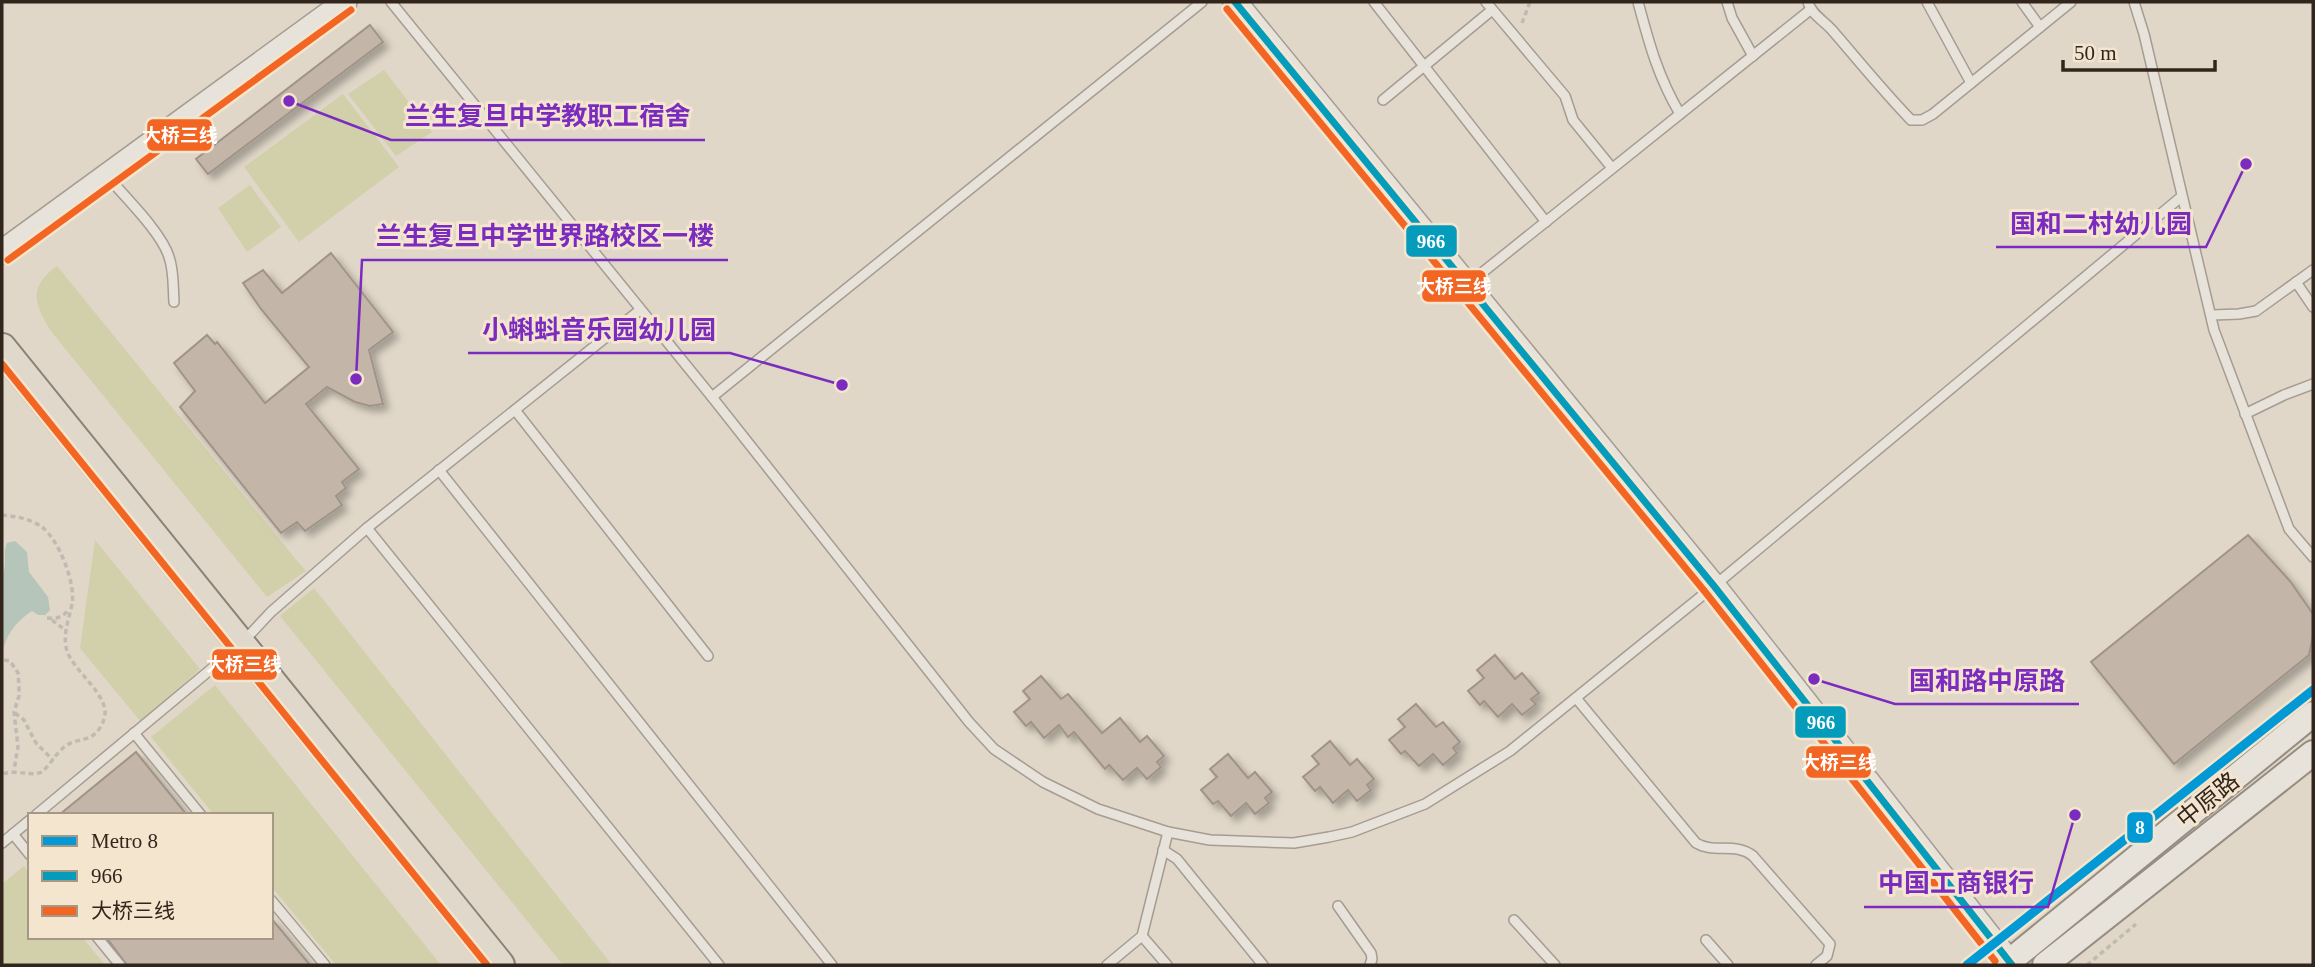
<svg xmlns="http://www.w3.org/2000/svg" width="2315" height="967" viewBox="0 0 2315 967" font-family="'Times New Roman','Noto Sans SC',serif">
<defs>
<filter id="shadow"><feDropShadow dx="5.5" dy="5.5" stdDeviation="3.5" flood-color="#0004"/></filter>
</defs>
<rect width="100%" height="100%" fill="#e0d7c8"/>
<g fill="#d2cfab">
<polygon points="384,70 432,132 396,156 348,94"/>
<polygon points="343,94 399,167 299,242 244,167"/>
<polygon points="250,185 281,227 247,252 218,208"/>
<path d="M57,266l237,291 12,14 -39,26 -217,-267c-16,-27 -22,-43 7,-64z"/>
<polygon points="95,540 200,669 141,722 80,648"/>
<polygon points="314,588 612,965 563,965 280,616"/>
<polygon points="215,685 441,965 336,965 271,886 271,815 214,815 151,737"/>
<polygon points="24,866 30,874 30,937 82,937 105,965 2,965 2,884"/>
</g>
<path fill="#b5c5b9" d="M15,541l12,11 2,20 19,25 2,13 -5,5h-7l-6,-4c-17,11 -26,24 -30,43v-78c6,-12 0,-22 5,-33z"/>
<g fill="#c4b5a9" stroke="#a09388" stroke-width="2" filter="url(#shadow)">
<polygon points="370,25 383,42 208,174 196,159"/>
<polygon points="331,253 393,332 369,350 383,404 370,406 355,402 327,387 306,404 359,469 342,482 346,488 336,496 342,505 305,531 297,522 281,533 180,407 195,391 174,363 207,335 215,344 217,342 265,403 309,367 261,309 243,283 263,270 282,293"/>
<polygon points="2248,535 2290,581 2313,614 2313,636 2309,655 2174,764 2091,662"/>
<polygon points="1495,655 1515,679 1522,673 1539,693 1531,699 1536,704 1522,715 1512,704 1498,717 1484,701 1480,705 1468,691 1484,678 1477,670"/>
<polygon points="1041,676 1061,699 1068,694 1102,733 1120,718 1140,742 1147,736 1164,756 1157,762 1161,767 1147,779 1137,768 1123,780 1109,765 1105,769 1074,732 1068,737 1059,725 1044,738 1031,722 1026,726 1014,712 1030,699 1023,691"/>
<polygon points="1416,704 1436,727 1443,722 1460,742 1453,748 1457,753 1443,765 1433,754 1419,766 1405,751 1401,754 1389,740 1405,727 1398,719"/>
<polygon points="1330,741 1350,765 1357,759 1374,779 1367,785 1371,790 1357,801 1348,790 1333,803 1320,787 1315,791 1303,777 1319,764 1312,756"/>
<polygon points="136,752 187,815 59,815"/>
<polygon points="1228,754 1248,778 1255,772 1272,792 1265,798 1269,803 1255,814 1246,803 1231,816 1218,801 1213,804 1201,790 1217,777 1210,769"/>
<polygon points="271,918 310,965 127,965 106,937 271,937"/>
</g>
<g fill="none" stroke-linecap="round" stroke-linejoin="round">
<g stroke="#a59c92" stroke-width="12">
<g id="service">
<polyline points="391,2 712,397 969,722 994,749 1043,782 1098,809 1168,832 1210,840 1294,843 1329,837 1352,832 1425,804 1510,751 1714,586 2181,197"/>
<polyline points="1374,2 1546,222"/>
<polyline points="1486,2 1565,96 1573,120 1612,168"/>
<path d="M1638,2c11,41 20,75 42,112"/>
<polyline points="1727,2 1732,18 1753,56"/>
<path d="M1808,2c3,12 16,19 24,28 26,30 51,61 79,90h11l11,-6 138,-112"/>
<polyline points="1927,2 1971,83"/>
<polyline points="2022,2 2040,27"/>
<polyline points="2134,2 2144,34 2214,330 2289,529 2313,557"/>
<polyline points="1383,100 1492,10"/>
<path d="M108,177c17,20 54,56 61,80 5,14 4,30 5,45"/>
<polyline points="2296,282 2313,307"/>
<polyline points="1468,284 1810,10"/>
<polyline points="2212,315 2239,314 2256,311 2313,270"/>
<polyline points="712,397 1202,2"/>
<polyline points="515,410 708,656"/>
<polyline points="2245,414 2284,395 2313,384"/>
<polyline points="439,470 832,965"/>
<polyline points="367,528 719,965"/>
<path d="M1576,698l120,145c18,11 40,-1 57,13l77,88 -3,12 -11,9"/>
<polyline points="134,733 201,815"/>
<polyline points="36,815 240,645 271,612 367,528 640,310"/>
<polyline points="13,834 30,855"/>
<polyline points="2,843 30,820"/>
<polyline points="1163,850 1177,859 1263,965"/>
<polyline points="271,900 325,965"/>
<polyline points="1338,906 1371,953 1372,959 1370,965"/>
<polyline points="1514,920 1555,965"/>
<polyline points="1142,936 1167,965"/>
<polyline points="97,937 120,965"/>
<polyline points="1706,940 1728,965"/>
<polyline points="1107,965 1142,936 1168,832"/>
</g>
</g>
<g stroke="#a59c92" stroke-width="26">
<g id="tertiary">
<polyline points="1235,2 1714,586 2012,965"/>
<polyline points="2,252 345,2"/>
</g>
</g>
<g stroke="#958c82" stroke-width="28">
<g id="secondary">
<polyline points="2005,965 2313,714"/>
<polyline points="2045,965 2313,753"/>
</g>
</g>
<g stroke="#8b8279" stroke-width="32">
<polyline id="primary" points="2,348 500,965"/>
</g>
<g stroke="#c1bab2" stroke-width="3.5" stroke-dasharray="5 3.5" stroke-linecap="butt">
<polyline points="1522,23 1530,2"/>
<path d="M2,515c13,1 29,4 40,12 17,13 34,57 30,77 -3,16 -10,31 -5,47 7,21 45,46 37,68 -9,27 -27,16 -41,29 -8,7 -13,17 -21,24 -14,5 -22,-3 -40,2"/>
<path d="M47,618c10,1 15,-1 22,-8"/>
<polyline points="52,620 65,630"/>
<polyline points="4,660 10,661 18,673 19,687 19,696 14,712 18,747 14,770"/>
<polyline points="15,713 24,720 36,743 53,760"/>
<polyline points="1972,965 1981,958"/>
<polyline points="2087,965 2136,924"/>
</g>
<use href="#service" stroke="#e8e3da" stroke-width="9"/>
<use href="#tertiary" stroke="#e8e3da" stroke-width="23"/>
<use href="#secondary" stroke="#e8e3da" stroke-width="24"/>
<use href="#primary" stroke="#e0d8cb" stroke-width="28"/>
<g stroke="#f3e5ce" stroke-width="12">
<polyline id="bus-1" points="1235,2 1714,586 2012,965"/>
</g>
<g stroke="#f3e5ce" stroke-width="12">
<g id="bus-2">
<polyline points="1227,9 1706,593 1995,961"/>
<polyline points="8,260 351,10"/>
<polyline points="2,364 487,965"/>
</g>
</g>
<use href="#bus-1" stroke="#059cbc" stroke-width="7"/>
<use href="#bus-2" stroke="#f26522" stroke-width="7"/>
<g stroke="#f3e5ce" stroke-width="14">
<polyline id="metro-1" points="1967,965 2313,690"/>
</g>
<use href="#metro-1" stroke="#0299d5" stroke-width="9"/>
</g>
<g text-anchor="middle" dominant-baseline="central" stroke-width="6" stroke-linejoin="round" paint-order="stroke">
<g font-size="24" fill="#32251c" stroke="#f3e5ce">
<text transform="translate(2208 800) rotate(-39)">中原路</text>
</g>
</g>
<path fill="none" stroke="#7b2cbf" stroke-width="2.5" d="M289 101L391 140H705M2246 164L2206 247H1996M356 379L362 260H728M842 385L730 353H468M1814 679L1895 704H2079M2075 815L2048 907H1864"/>
<g fill="#7b2cbf" stroke="#f3e5ce" stroke-width="2.5">
<circle cx="289" cy="101" r="7"/>
<circle cx="2246" cy="164" r="7"/>
<circle cx="356" cy="379" r="7"/>
<circle cx="842" cy="385" r="7"/>
<circle cx="1814" cy="679" r="7"/>
<circle cx="2075" cy="815" r="7"/>
</g>
<g font-size="26" text-anchor="middle" font-weight="bold" fill="#7b2cbf" stroke="#f3e5ce" stroke-width="6" stroke-linejoin="round" paint-order="stroke">
<text x="548" y="125">兰生复旦中学教职工宿舍</text>
<text x="2101" y="233">国和二村幼儿园</text>
<text x="545" y="245">兰生复旦中学世界路校区一楼</text>
<text x="599" y="339">小蝌蚪音乐园幼儿园</text>
<text x="1987" y="690">国和路中原路</text>
<text x="1956" y="892">中国工商银行</text>
</g>
<g stroke="#f3e5ce" stroke-width="2.5">
<rect x="146" y="118" width="67" height="34" rx="7" fill="#f26522"/>
<rect x="1405" y="224" width="53" height="34" rx="7" fill="#059cbc"/>
<rect x="1421" y="269" width="66" height="34" rx="7" fill="#f26522"/>
<rect x="211" y="648" width="67" height="33" rx="7" fill="#f26522"/>
<rect x="1794" y="705" width="53" height="34" rx="7" fill="#059cbc"/>
<rect x="1805" y="745" width="67" height="34" rx="7" fill="#f26522"/>
<rect x="2126" y="811" width="28" height="33" rx="7" fill="#0299d5"/>
</g>
<g font-size="19" text-anchor="middle" font-weight="bold" fill="#fff">
<text x="180" y="142">大桥三线</text>
<text x="1431" y="248">966</text>
<text x="1454" y="293">大桥三线</text>
<text x="244" y="671">大桥三线</text>
<text x="1821" y="729">966</text>
<text x="1839" y="769">大桥三线</text>
<text x="2140" y="834">8</text>
</g>
<rect width="2315" height="967" fill="none" stroke="#32251c" stroke-width="7"/>
<rect x="28" y="813" width="245" height="126" fill="#f3e5ce" stroke="#a69887" stroke-width="2"/>
<rect x="42" y="836" width="35" height="10" fill="#0299d5" stroke="#a69887" stroke-width="2"/>
<text x="91" y="848" font-size="21" fill="#32251c">Metro 8</text>
<rect x="42" y="871" width="35" height="10" fill="#059cbc" stroke="#a69887" stroke-width="2"/>
<text x="91" y="883" font-size="21" fill="#32251c">966</text>
<rect x="42" y="906" width="35" height="10" fill="#f26522" stroke="#a69887" stroke-width="2"/>
<text x="91" y="918" font-size="21" fill="#32251c">大桥三线</text>
<path d="M2063 60v10h152v-10" fill="none" stroke="#32251c" stroke-width="3.5"/>
<text x="2074" y="60" font-size="21" fill="#32251c" stroke="#f3e5ce" stroke-width="5" paint-order="stroke">50 m</text>
</svg>
